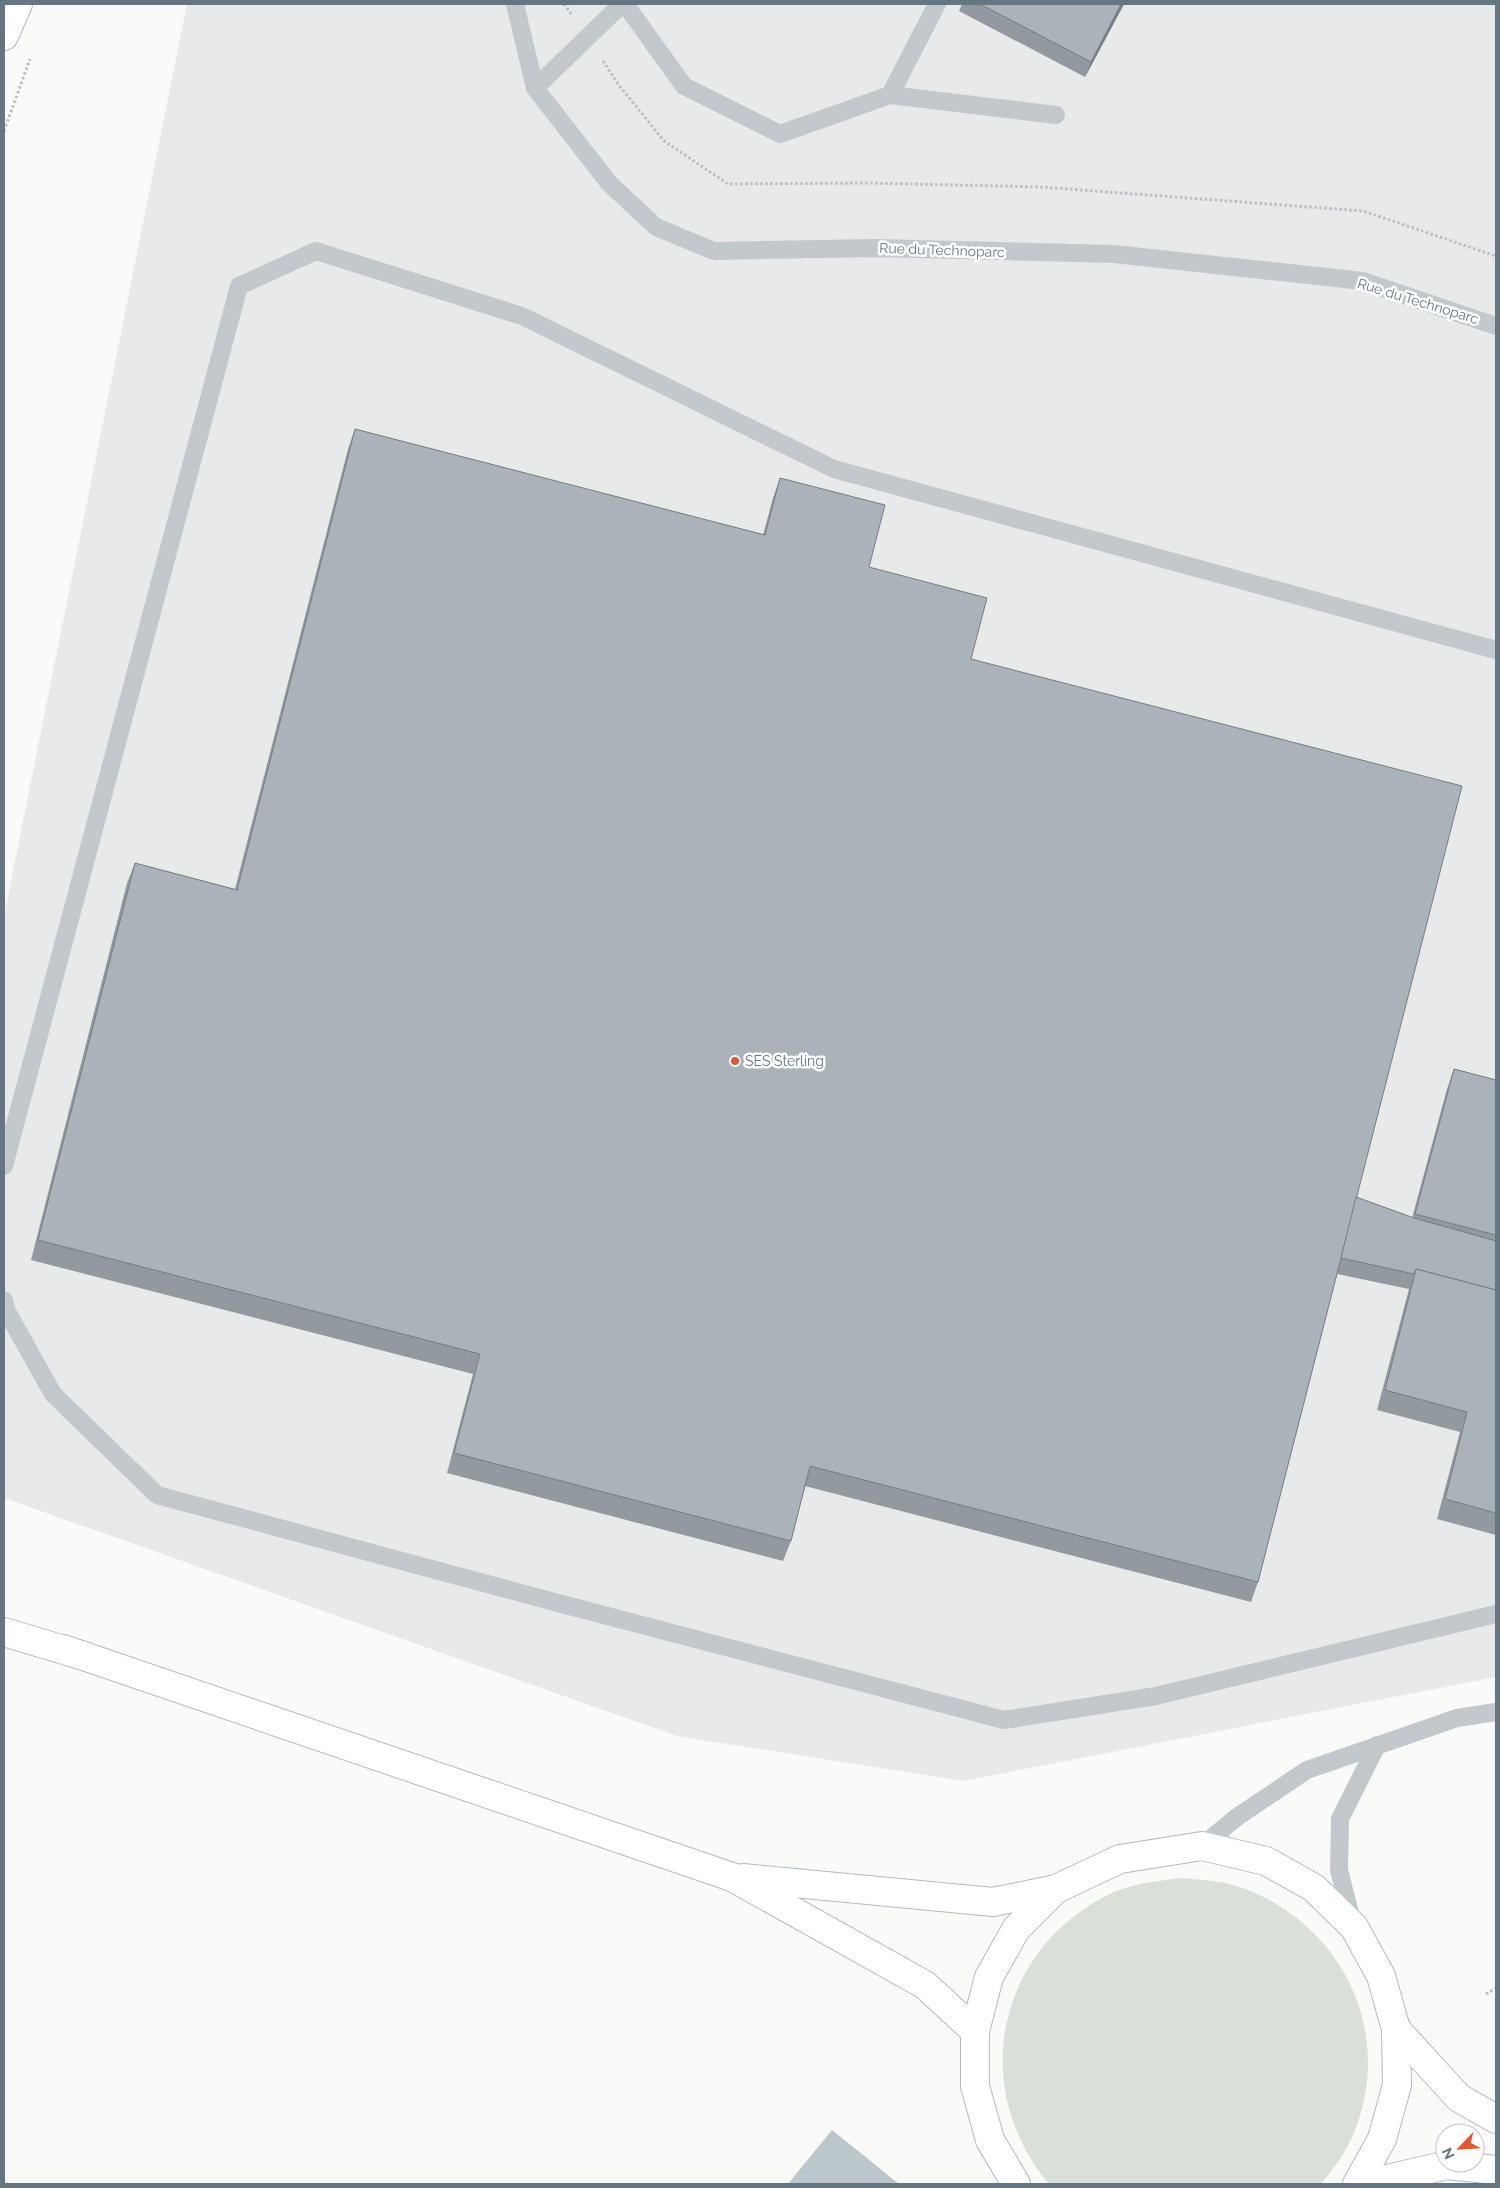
<svg xmlns="http://www.w3.org/2000/svg" width="1500" height="2188" viewBox="0 0 1500 2188" font-family="Raleway,sans-serif">
<rect width="100%" height="100%" fill="#fafaf8"/>
<polygon fill="#e8e9e9" points="187,4 1496,4 1496,1677 963,1781 677,1736 4,1498 4,916"/>
<path fill="#dadfd7" d="M1181,1878c22,2 46,3 67,12 97,39 146,144 106,243 -8,19 -20,35 -33,51h-272c-82,-98 -52,-237 65,-292 21,-9 44,-11 67,-14z"/>
<polygon fill="#bbc7cb" points="832,2130 899,2184 788,2184"/>
<g fill="none" stroke-linecap="round" stroke-linejoin="round">
<g stroke="#b3babf" stroke-width="30">
<polyline id="secondary" points="4,36 18,4"/>
</g>
<g stroke="#b5babe" stroke-width="30">
<g id="primary">
<polyline points="63,1649 732,1877 925,1985 975,2031"/>
<polyline points="743,1878 993,1902 1056,1889 1120,1859 1202,1846 1266,1861 1314,1888 1354,1927 1381,1976 1396,2029 1397,2085 1382,2139 1357,2184"/>
<polyline points="1396,2029 1459,2098 1496,2119"/>
<polyline points="1016,2184 990,2140 975,2086 975,2031 989,1977 1016,1929 1056,1889"/>
<polyline points="1366,2184 1447,2165 1496,2170"/>
</g>
</g>
<g stroke="#b4b9bd" stroke-width="30">
<polyline id="motorway" points="4,1632 84,1656"/>
</g>
<g stroke="#bbbfc2" stroke-width="3" stroke-dasharray="2.5 2.5" stroke-linecap="butt">
<polyline points="564,4 571,14"/>
<polyline points="603,61 618,84 664,141 728,184 868,183 1041,187 1363,211 1496,256"/>
<polyline points="4,131 30,59"/>
<polyline points="1486,1994 1496,1988"/>
</g>
<g stroke="#c3c8cc" stroke-width="18">
<polyline points="515,4 535,88 609,183 656,227 714,251 876,248 1114,254 1363,281 1496,326"/>
<polyline points="625,4 684,86 780,134 890,95 937,4"/>
<polyline points="535,88 622,4"/>
<polyline points="890,95 1056,115"/>
<polyline points="4,1166 239,286 316,251 522,316 834,469 1496,650"/>
<polyline points="4,1300 6,1310 53,1394 157,1495 558,1603 1004,1720 1156,1696 1496,1614"/>
<polyline points="1202,1846 1237,1817 1307,1770 1457,1718 1496,1712"/>
<polyline points="1353,1925 1339,1870 1340,1819 1377,1745"/>
</g>
<use href="#secondary" stroke="#fff" stroke-width="28"/>
<use href="#primary" stroke="#fff" stroke-width="28"/>
<use href="#motorway" stroke="#fff" stroke-width="28"/>
</g>
<g fill="#929a9f">
<polygon points="962,4 1124,4 1085,77 959,11"/>
<polygon points="355,429 763,535 773,498 780,478 869,567 971,659 1356,1197 1412,1218 1447,1089 1454,1069 1496,1080 1496,1535 1437,1519 1460,1432 1377,1410 1409,1289 1337,1274 1258,1582 1251,1602 805,1486 791,1541 783,1561 447,1473 473,1374 31,1260 127,883 135,863 235,889 348,449"/>
</g>
<polygon fill="#777d82" points="1121,4 1124,4 1085,77 1091,62"/>
<g fill="#aab3b9" stroke="#777d82">
<polygon points="980,4 1121,4 1091,62"/>
<polygon points="355,429 765,535 780,478 885,505 869,567 987,598 971,659 1462,786 1258,1582 810,1466 791,1541 454,1453 480,1354 38,1240 135,863 237,890"/>
<polygon points="1454,1069 1496,1080 1496,1235 1415,1214"/>
<polygon points="1356,1197 1414,1218 1496,1241 1496,1290 1416,1269 1414,1274 1341,1258"/>
<polygon points="1416,1269 1496,1290 1496,1513 1445,1499 1467,1412 1385,1390"/>
</g>
<circle fill="#e4572e" stroke="#fff" stroke-width="2" cx="735" cy="1061" r="5"/>
<g text-anchor="middle" dominant-baseline="central" stroke-width="5" stroke-linejoin="round" paint-order="stroke">
<g font-size="14" fill="#657683" stroke="#fff">
<text transform="translate(942 250) rotate(2)">Rue du Technoparc</text>
<text transform="translate(1418 301) rotate(17)">Rue du Technoparc</text>
</g>
<g font-size="14" fill="#657683" stroke="#fff" text-anchor="start">
<text x="745" y="1061">SES Sterling</text>
</g>
</g>
<rect width="1500" height="2188" fill="none" stroke="#657683" stroke-width="10"/>
<g transform="translate(1460 2148) rotate(245)"><circle r="24" fill="#ffffff" stroke="#c1c8cd"/>
<path d="M0-4L9 19L0 12L-9 19Z" fill="#e4572e"/>
<text y="-8" font-size="14" font-weight="bold" text-anchor="middle" fill="#657683">N</text>
</g>
</svg>
